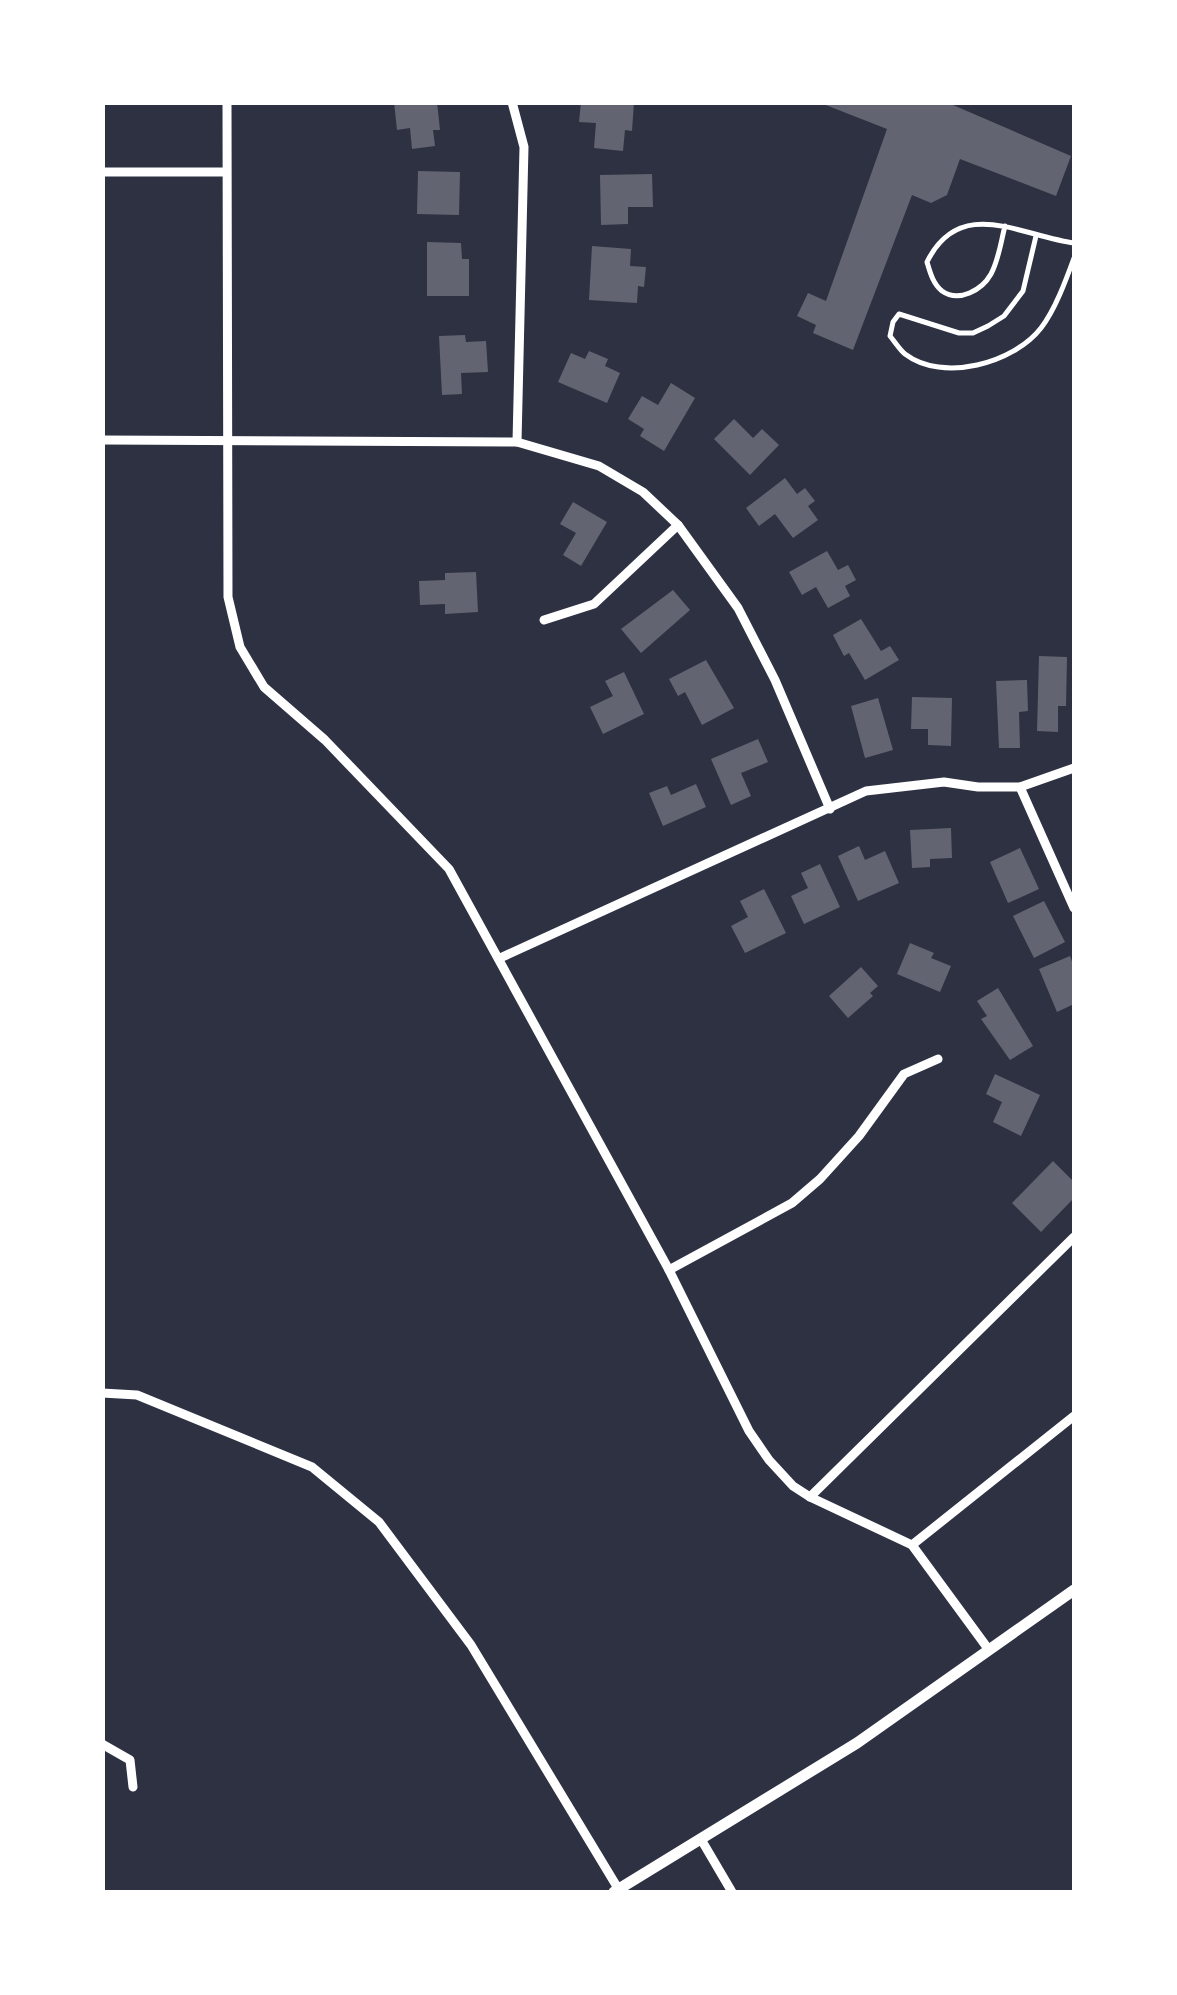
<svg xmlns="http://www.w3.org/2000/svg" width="1177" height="1995" viewBox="0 0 1177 1995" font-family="Mulish,sans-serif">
<rect width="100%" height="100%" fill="#2d3142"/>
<g fill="#626471">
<polygon points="394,102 437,102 440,130 433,130 435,146 412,149 410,128 397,130"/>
<polygon points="581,102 634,102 632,131 625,130 623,151 594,148 596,123 579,122"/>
<polygon points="818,102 946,102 1071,156 1056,196 960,159 947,195 931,203 912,195 853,350 813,333 816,325 797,316 808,293 826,301 887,129"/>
<polygon points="418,171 460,172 459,215 417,214"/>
<polygon points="652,174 653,207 628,207 628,224 601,225 600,175"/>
<polygon points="427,242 461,243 462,259 469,259 469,296 427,296"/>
<polygon points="592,246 631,249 630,266 646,267 644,287 638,286 637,303 589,300"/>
<polygon points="465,335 466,342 486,341 488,372 461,373 462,394 442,395 439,336"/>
<polygon points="589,351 608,359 605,366 620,373 607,403 558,382 571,353 585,359"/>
<polygon points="671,383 695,398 664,451 640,436 644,429 628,419 642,396 658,405"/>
<polygon points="734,419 753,438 762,429 779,445 750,475 714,439"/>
<polygon points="785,478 797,494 805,488 815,501 808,506 818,520 793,538 775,514 759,526 746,508"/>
<polygon points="573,502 607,522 581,566 563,555 576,533 560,524"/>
<polygon points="827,551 838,570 848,565 856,580 845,586 850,596 828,608 816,587 802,595 789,572"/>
<polygon points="476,572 478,612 445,614 445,604 420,605 419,581 445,580 445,573"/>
<polygon points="673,590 690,610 641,653 621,629"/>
<polygon points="861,619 881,651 890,646 899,660 865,680 849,653 844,656 833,635"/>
<polygon points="1039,656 1067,657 1066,706 1058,706 1058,732 1037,731"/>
<polygon points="706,660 734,708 702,725 685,692 678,696 669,679"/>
<polygon points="624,672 644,714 603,734 590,707 613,696 605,681"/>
<polygon points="1027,680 1028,711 1019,712 1020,748 999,748 996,681"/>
<polygon points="912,697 952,698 951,746 928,745 928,729 911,729"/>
<polygon points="878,698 893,750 865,758 851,706"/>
<polygon points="758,739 768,762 741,773 751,796 731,805 711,759"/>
<polygon points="696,784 706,807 663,826 649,793 667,786 671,795"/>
<polygon points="951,828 952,858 930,859 930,867 912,868 910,830"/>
<polygon points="859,846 865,860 885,851 899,883 858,901 838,856"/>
<polygon points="1020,848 1039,889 1008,903 990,862"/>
<polygon points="820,864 840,907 804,924 791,896 808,888 801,873"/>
<polygon points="764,889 786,933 745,953 731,926 748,917 740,901"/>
<polygon points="1044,901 1065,942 1034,958 1013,916"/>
<polygon points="910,943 934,953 931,958 951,966 940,992 897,974"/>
<polygon points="1070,956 1074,967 1074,1004 1057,1012 1039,969"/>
<polygon points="861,967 878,986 870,993 873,996 848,1018 829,996"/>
<polygon points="998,988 1033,1046 1010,1060 981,1019 987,1016 977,1001"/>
<polygon points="995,1074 1040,1095 1021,1136 993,1122 1002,1102 986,1094"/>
<polygon points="1053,1161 1074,1182 1074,1198 1041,1232 1012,1203"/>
</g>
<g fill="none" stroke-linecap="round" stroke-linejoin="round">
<g stroke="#fff" stroke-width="5">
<path d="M1005,226c-4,15 -6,33 -14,48 -9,16 -32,29 -49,17 -9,-7 -12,-19 -15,-29 33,-67 94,-26 147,-19"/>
<path d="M1036,236l-13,55 -19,25 -16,10 -15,7h-14l-60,-19 -6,8 -3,14c5,6 10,14 15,18 38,29 109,9 136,-26 14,-18 25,-48 33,-70"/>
</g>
<g stroke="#fff" stroke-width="9">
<polyline points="227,102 228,597 240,647 264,687 325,740 449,869 669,1270 749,1431 769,1460 793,1486 810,1497 912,1545 989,1650"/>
<polyline points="512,102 524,147 517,442"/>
<polyline points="102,172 226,172"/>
<polyline points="102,440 517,442 599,466 643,492 678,525 738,608 775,680 830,809"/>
<polyline points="544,620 594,604 678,525"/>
<polyline points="1020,787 1074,908"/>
<polyline points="500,958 866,791 944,782 978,787 1020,787 1074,768"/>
<polyline points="669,1270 792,1203 820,1179 859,1136 904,1074 938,1059"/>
<polyline points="102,1393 137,1395 312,1467 379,1522 471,1645 619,1890"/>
<polyline points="810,1497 1074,1237"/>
<polyline points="912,1545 1074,1416"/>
<polyline points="102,1744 130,1760 133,1787"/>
<polyline points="702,1841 732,1892"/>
</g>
<polyline stroke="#fff" stroke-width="11" points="614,1892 857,1743 1074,1590"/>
</g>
<rect width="1177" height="1995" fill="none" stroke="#ffffff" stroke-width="210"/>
</svg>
